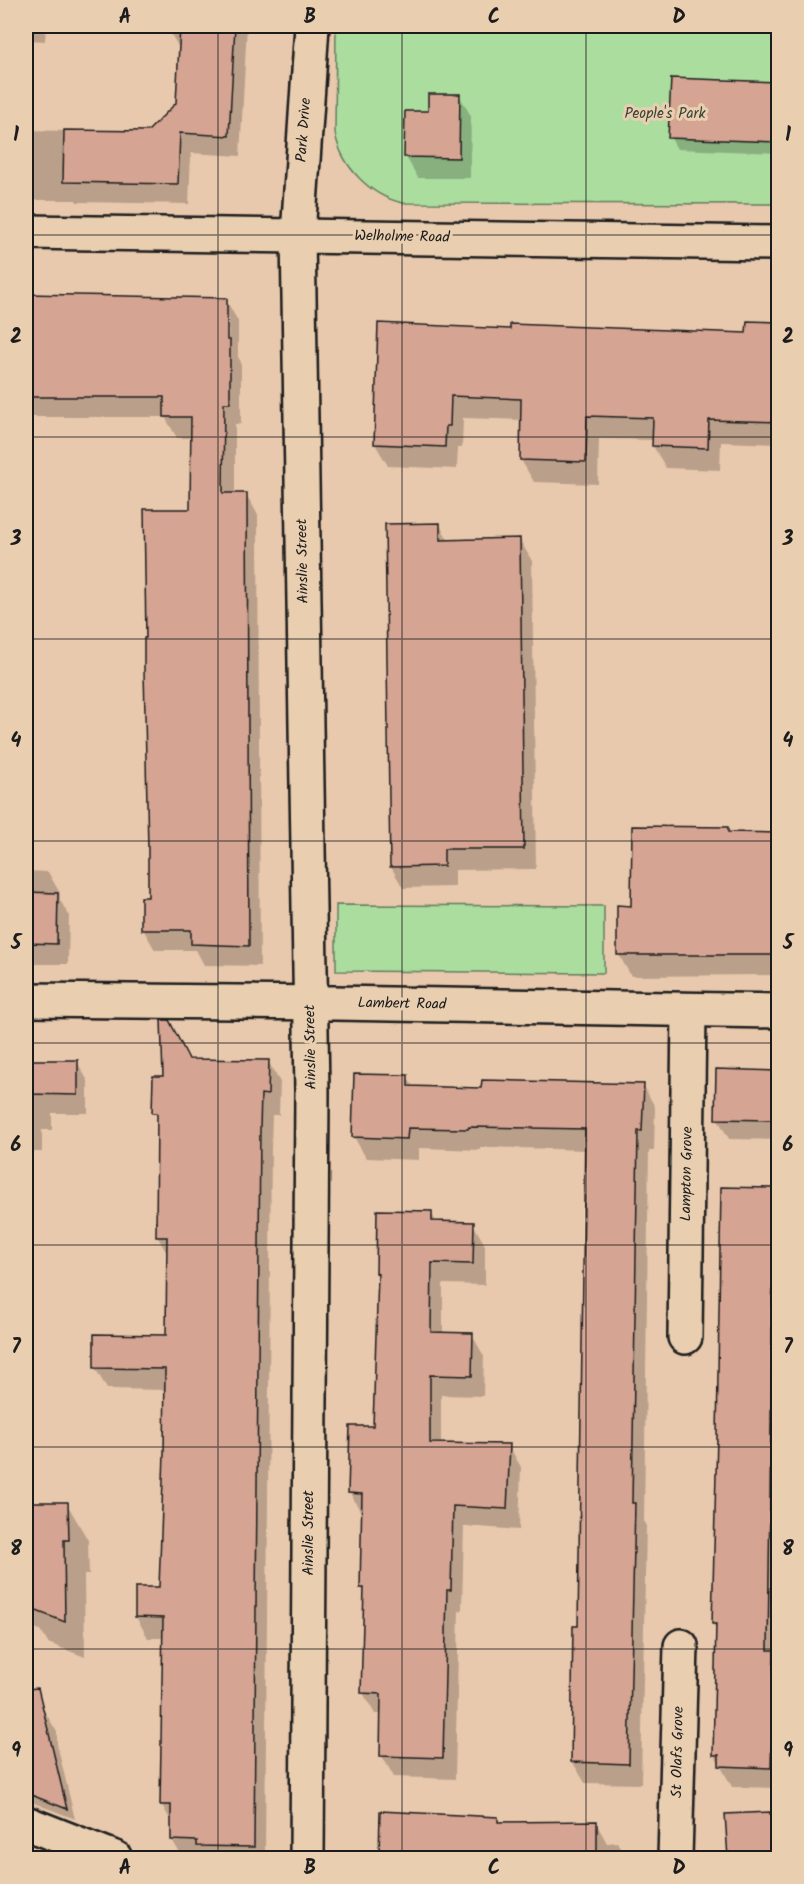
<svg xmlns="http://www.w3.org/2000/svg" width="804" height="1884" viewBox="0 0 804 1884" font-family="Kalam,sans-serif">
<rect width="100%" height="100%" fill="#e9c9ad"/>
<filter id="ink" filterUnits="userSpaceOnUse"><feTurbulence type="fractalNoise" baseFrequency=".0167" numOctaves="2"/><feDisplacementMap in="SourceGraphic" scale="12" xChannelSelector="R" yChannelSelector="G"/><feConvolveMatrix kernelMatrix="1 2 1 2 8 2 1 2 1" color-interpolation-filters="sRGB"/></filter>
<g filter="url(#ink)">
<g fill="#abdd9e" stroke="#647c5d" stroke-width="1.5">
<path d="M336,26h442v178l-375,-1c-33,-7 -62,-37 -68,-70z"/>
<polygon points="336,905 604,906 604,973 336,971"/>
</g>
<g fill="#0003" fill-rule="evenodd">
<polygon points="26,26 46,26 45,41 27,40 27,128 28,130 148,133 177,103 181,46 178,46 166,26 247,26 240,156 191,153 189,204 77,202 76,200 26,200"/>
<polygon points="672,80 778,84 778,153 677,149 670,137"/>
<polygon points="459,95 471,116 470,178 418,178 406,157 430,113"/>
<path d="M26,296l200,4 12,21v36l3,5v62h-6v70h11l12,21 2,451 -56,-1 -8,-15h-41l-12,-21 6,-31 42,-388 1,-72h-15l-12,-21h-139zM225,319h4l-1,29h-3z"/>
<polygon points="748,323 778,324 778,444 721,442 720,470 666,468 653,446 653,440 599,439 598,484 534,482 521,460 522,420 463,418 462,448 458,448 457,469 388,466 375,444 511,331 748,335"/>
<polygon points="439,524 449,541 520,540 532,561 536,869 455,870 455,887 403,888 391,867"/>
<polygon points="727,829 730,834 778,834 778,975 631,976 619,955 633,907"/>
<polygon points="26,871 48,872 60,893 60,900 69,916 68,964 26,964"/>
<polygon points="189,1061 268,1061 280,1082 279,1115 272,1115 271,1151 265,1858 183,1858 172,1840 172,1823 162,1805 165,1638 148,1638 136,1617 160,1589 166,1390 107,1389 95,1368 168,1337 168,1255 157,1236 159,1120 154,1112 165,1078"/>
<polygon points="26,1062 77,1062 88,1081 88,1113 52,1113 52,1130 42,1130 42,1152 26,1152"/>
<polygon points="718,1071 778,1072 778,1140 729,1139 717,1118"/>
<polygon points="407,1077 414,1088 483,1090 643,1085 655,1107 654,1151 649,1151 644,1522 646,1526 641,1784 585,1783 572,1761 579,1628 586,1150 480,1147 480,1150 419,1148 419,1160 366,1158 354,1137"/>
<polygon points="773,1189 778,1199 778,1788 732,1787 714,1754 717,1631 713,1624"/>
<polygon points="431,1213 437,1223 473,1224 485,1245 485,1285 443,1284 443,1334 472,1335 484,1356 483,1396 441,1395 441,1445 509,1446 521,1467 519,1530 464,1526 462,1611 459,1611 455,1779 394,1777 382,1756 382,1714 375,1714 363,1693 365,1594 361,1587 362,1514 350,1493 375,1428 379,1276 377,1273"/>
<polygon points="26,1503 67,1504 88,1540 89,1575 84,1575 85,1657 48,1643 40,1630 26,1625"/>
<polygon points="26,1704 45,1712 57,1732 57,1744 75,1819 26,1800"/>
<polygon points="381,1812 497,1818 500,1824 596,1823 607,1843 617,1842 626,1858 381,1858"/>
<polygon points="778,1815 778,1858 729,1858 727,1816"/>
</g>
<g fill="#d5a493" stroke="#1c1c1c" stroke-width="1.5">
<polygon points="180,26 235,26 229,136 180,133 178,184 63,182 64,130 148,131 176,103"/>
<polygon points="671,78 778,82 778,142 668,138"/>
<polygon points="428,94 460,94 459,158 404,157 405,111 428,111"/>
<polygon points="26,294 227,298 227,340 230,340 230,403 224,403 223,493 247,493 249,946 191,944 191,930 141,930 141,897 148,897 148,848 144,671 144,638 146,638 144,509 190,509 191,417 164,417 164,397 26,397"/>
<polygon points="747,321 778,322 778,422 709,420 708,448 652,446 653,418 587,416 586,462 520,460 521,399 451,396 450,426 446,426 445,447 374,444 378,323 510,329 510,324 746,333"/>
<polygon points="440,523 440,540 520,538 524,849 444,849 444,866 390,867 385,524"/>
<polygon points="632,826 728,827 728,832 778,833 778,955 617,955 617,905 631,906"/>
<polygon points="26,892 58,893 57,944 26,943"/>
<polygon points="161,1020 169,1020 189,1059 269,1060 268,1095 261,1094 260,1129 254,1847 197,1846 197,1841 171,1840 171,1805 160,1805 163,1618 135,1617 135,1587 159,1587 164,1454 165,1369 94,1368 94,1334 166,1335 167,1237 156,1237 157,1113 152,1113 153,1076 163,1076"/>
<polygon points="26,1060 78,1060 78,1095 26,1094"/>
<polygon points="716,1069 778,1071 778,1120 715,1119"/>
<polygon points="354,1074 408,1075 408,1086 481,1088 482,1080 644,1084 642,1131 638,1131 632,1503 635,1503 629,1764 571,1762 573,1626 578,1626 585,1129 469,1127 468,1129 408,1128 407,1139 352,1137"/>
<polygon points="721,1187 774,1188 768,1650 774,1650 771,1768 719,1766 719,1755 713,1755 716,1624 712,1624 717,1437"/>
<polygon points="377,1210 432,1211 432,1221 474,1222 473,1264 432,1263 431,1332 473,1333 472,1376 430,1375 430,1443 510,1444 507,1509 453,1506 451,1590 447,1590 443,1758 380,1756 381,1694 361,1693 364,1588 360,1588 362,1494 348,1493 349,1458 350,1426 373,1426 378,1274 376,1273"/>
<polygon points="26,1502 68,1502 69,1540 64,1540 65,1622 26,1607"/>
<polygon points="38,1688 67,1809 26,1793 26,1689"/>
<polygon points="380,1811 498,1817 498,1822 597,1821 597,1858 379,1858"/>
<polygon points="770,1812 770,1814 778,1813 778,1858 728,1858 725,1814"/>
</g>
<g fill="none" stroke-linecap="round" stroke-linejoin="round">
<g stroke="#1c1c1c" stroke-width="38">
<g id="street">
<polyline points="26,1000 335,1003 778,1011"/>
<polyline points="685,1337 689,1010"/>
<polyline points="26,1823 115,1858"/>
<polyline points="307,1858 312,1092 298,235 312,26"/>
<polyline points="675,1858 681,1646"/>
</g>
</g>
<g stroke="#1c1c1c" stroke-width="38">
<polyline id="secondary" points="26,232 778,243"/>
</g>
<use href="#street" stroke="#e9ceb0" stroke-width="33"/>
<use href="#secondary" stroke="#e9ceb0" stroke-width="33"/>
</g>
</g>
<path fill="none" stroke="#1c1c1c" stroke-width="1.5" stroke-opacity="0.55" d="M218,26v1832M402,26v1832M586,26v1832M26,235h752M26,437h752M26,639h752M26,841h752M26,1043h752M26,1245h752M26,1447h752M26,1649h752"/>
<g text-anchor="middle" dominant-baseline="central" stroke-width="6" stroke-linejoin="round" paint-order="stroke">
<g font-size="15" fill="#394336" stroke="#e9ceb0">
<text x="665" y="114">People's Park</text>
</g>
<g font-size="15" fill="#1c1c1c" stroke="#e9ceb0">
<text transform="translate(304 130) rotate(-86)">Park Drive</text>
<text transform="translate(402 237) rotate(1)">Welholme Road</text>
<text transform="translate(303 561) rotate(-91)">Ainslie Street</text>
<text transform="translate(402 1004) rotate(1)">Lambert Road</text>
<text transform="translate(311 1047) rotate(-91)">Ainslie Street</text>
<text transform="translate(687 1174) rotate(-89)">Lampton Grove</text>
<text transform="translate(309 1533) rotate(-90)">Ainslie Street</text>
<text transform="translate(678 1752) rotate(-89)">St Olafs Grove</text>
</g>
</g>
<rect width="804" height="1884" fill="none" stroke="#e9ceb0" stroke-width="66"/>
<rect x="33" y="33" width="738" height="1818" fill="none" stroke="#1c1c1c" stroke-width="2"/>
<g font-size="20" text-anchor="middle" font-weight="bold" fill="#1c1c1c">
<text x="125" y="23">A</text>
<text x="310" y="23">B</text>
<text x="494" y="23">C</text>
<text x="679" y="23">D</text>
<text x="16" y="141">1</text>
<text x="788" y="141">1</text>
<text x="16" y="343">2</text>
<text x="788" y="343">2</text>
<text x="16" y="545">3</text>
<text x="788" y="545">3</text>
<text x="16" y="747">4</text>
<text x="788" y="747">4</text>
<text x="16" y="949">5</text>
<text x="788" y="949">5</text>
<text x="16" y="1151">6</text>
<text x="788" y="1151">6</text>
<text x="16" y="1353">7</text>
<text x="788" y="1353">7</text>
<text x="16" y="1555">8</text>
<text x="788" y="1555">8</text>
<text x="16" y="1757">9</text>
<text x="788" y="1757">9</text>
<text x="125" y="1874">A</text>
<text x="310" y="1874">B</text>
<text x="494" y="1874">C</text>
<text x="679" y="1874">D</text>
</g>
</svg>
